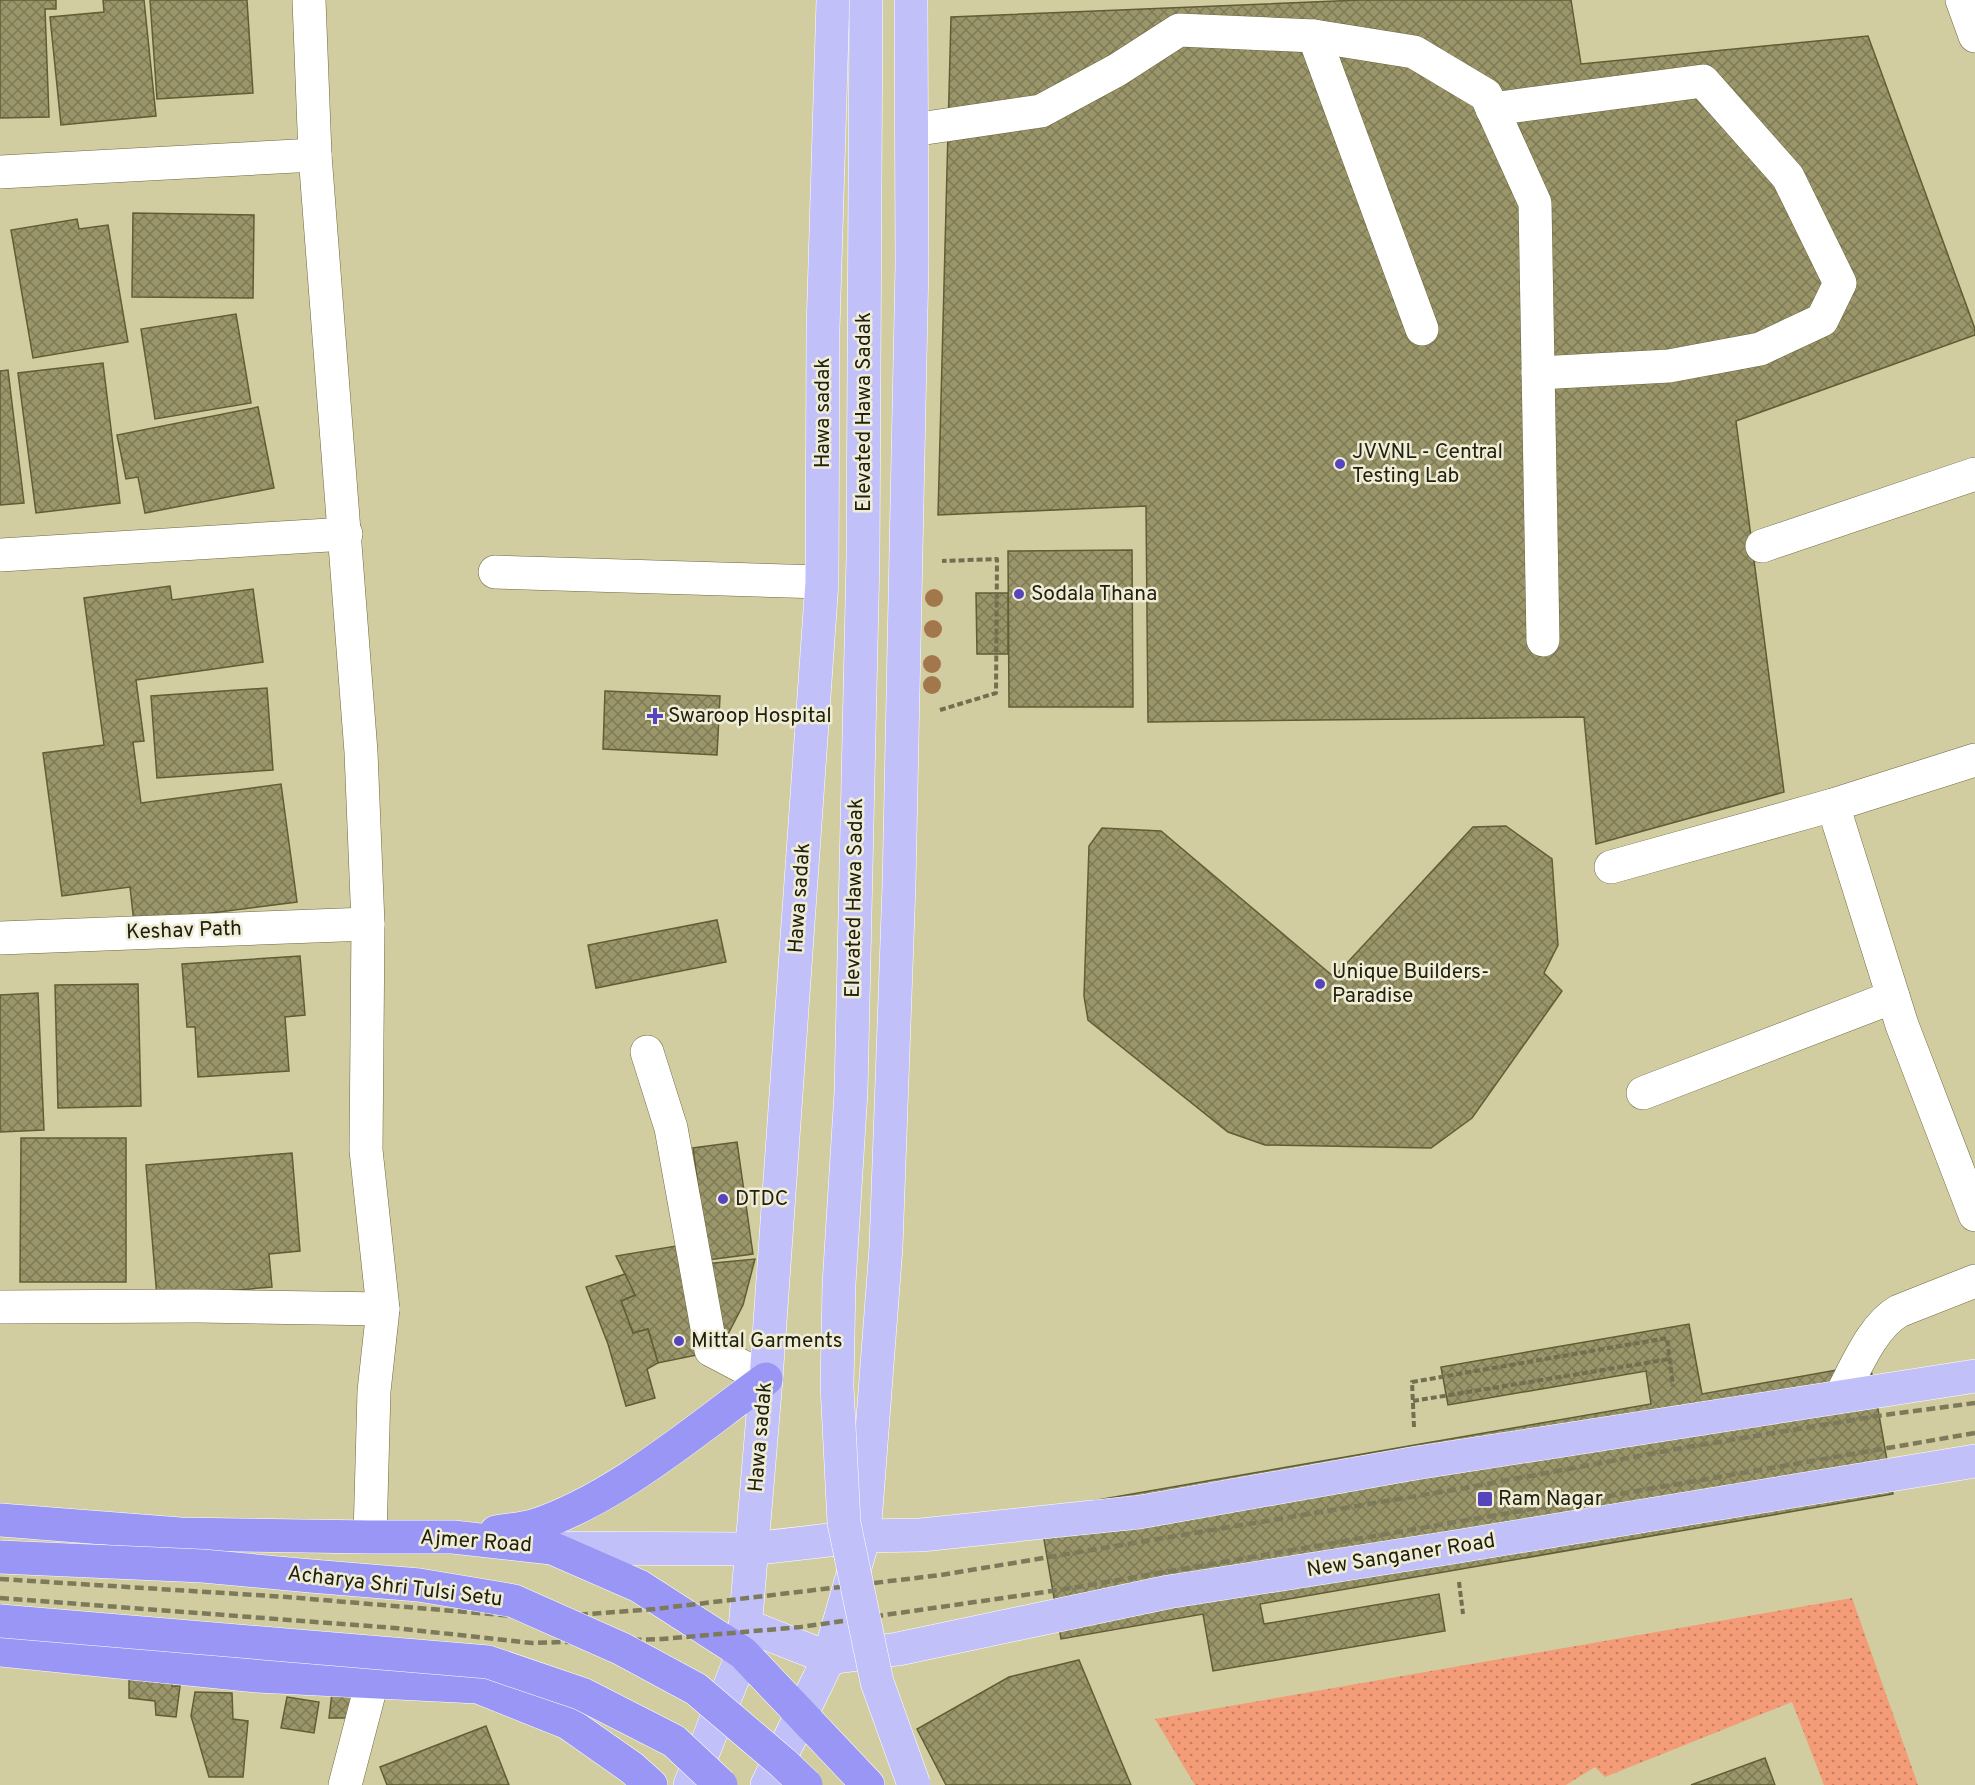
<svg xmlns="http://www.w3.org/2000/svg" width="1975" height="1785" viewBox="0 0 1975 1785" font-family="Overpass,sans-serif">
<defs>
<pattern id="green-dots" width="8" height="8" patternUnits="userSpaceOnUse" patternTransform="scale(1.5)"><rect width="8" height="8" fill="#f39c77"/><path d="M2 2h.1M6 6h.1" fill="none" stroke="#c47f60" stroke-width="1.8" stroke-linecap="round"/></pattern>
<pattern id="building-cross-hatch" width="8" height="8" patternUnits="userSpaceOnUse" patternTransform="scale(1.5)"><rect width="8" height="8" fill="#9a966a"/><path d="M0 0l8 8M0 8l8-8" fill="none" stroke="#7d7a56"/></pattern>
</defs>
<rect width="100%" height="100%" fill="#d1cda0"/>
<polygon fill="url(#green-dots)" points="1852,1598 1918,1785 1824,1785 1792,1702 1605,1777 1595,1767 1566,1785 1195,1785 1155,1719"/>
<g fill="url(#building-cross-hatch)" stroke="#615d34" stroke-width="1.5">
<polygon points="0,0 56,0 56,9 45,9 49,117 0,118"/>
<polygon points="103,0 144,0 156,116 61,125 50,17 104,12"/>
<polygon points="150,0 247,0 253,93 157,99"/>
<polygon points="1360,0 1571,0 1581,64 1868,36 1975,329 1975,335 1736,421 1784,792 1596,844 1584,717 1148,722 1146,506 938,515 951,17"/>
<polygon points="133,213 254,215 253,298 132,297"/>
<polygon points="77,219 79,229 108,225 128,342 33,358 11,230"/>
<polygon points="236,314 251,403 155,419 141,329"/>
<polygon points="103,363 120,503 36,513 18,373"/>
<polygon points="8,370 24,503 0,505 0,371"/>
<polygon points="258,407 274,488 145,513 138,477 126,479 117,435"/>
<polygon points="1132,550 1133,707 1009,707 1008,551"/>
<polygon points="170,586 172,600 253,589 263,662 136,680 144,741 133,742 141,803 281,784 297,902 134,923 130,887 62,896 43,753 104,745 84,598"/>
<polygon points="976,593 1008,593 1008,654 977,654"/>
<polygon points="267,688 273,770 157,778 151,696"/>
<polygon points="605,691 720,696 717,755 603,749"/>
<polygon points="1506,826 1552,859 1558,945 1544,973 1562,991 1472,1118 1431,1148 1265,1145 1228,1132 1088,1020 1084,996 1089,846 1102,828 1161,831 1334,977 1473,827"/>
<polygon points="717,920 726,962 596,988 588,945"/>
<polygon points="300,956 305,1015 285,1017 289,1071 198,1077 195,1027 187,1027 182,964"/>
<polygon points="138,984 141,1106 58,1108 55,985"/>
<polygon points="38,993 44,1130 0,1132 0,995"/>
<polygon points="21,1138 126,1138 126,1282 20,1282"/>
<polygon points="737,1142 753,1254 708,1260 693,1148"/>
<polygon points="292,1153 300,1251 269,1254 272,1287 157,1297 146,1165"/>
<polygon points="676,1246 697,1355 658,1363 648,1329 633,1333 621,1301 635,1295 616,1256"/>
<polygon points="755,1259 743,1305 727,1336 712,1336 704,1264"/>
<polygon points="625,1274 635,1295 621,1301 633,1333 648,1329 658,1363 647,1369 655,1398 626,1406 608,1344 586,1287"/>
<polygon points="1689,1324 1702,1394 1870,1364 1893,1494 1260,1604 1264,1624 1439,1594 1445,1631 1213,1671 1203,1614 1061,1639 1039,1510 1651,1404 1646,1371 1448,1405 1441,1367"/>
<polygon points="1079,1660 1131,1785 946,1785 917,1729 1009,1677"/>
<polygon points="129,1672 172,1674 172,1686 180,1686 176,1717 156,1715 155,1701 129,1698"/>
<polygon points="195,1692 232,1693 233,1719 248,1721 243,1777 209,1777 191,1716"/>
<polygon points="332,1693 354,1695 349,1718 329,1718"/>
<polygon points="287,1697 319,1702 314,1733 281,1728"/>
<polygon points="486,1726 509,1785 387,1785 380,1767"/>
<polygon points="1765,1758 1775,1785 1691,1785"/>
</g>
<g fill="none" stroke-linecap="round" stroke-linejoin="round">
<g stroke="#6c683e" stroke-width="34">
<g id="minor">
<polyline points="309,0 315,155 361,752 368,924 366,1150 383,1309 374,1391 370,1537"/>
<polyline points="1962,0 1975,36"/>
<polyline points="1314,36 1414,52 1486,95 1535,203 1543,640"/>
<polyline points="1492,109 1703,81 1788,177 1840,283 1822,320 1760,349 1669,366 1538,373"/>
<polyline points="912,130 1041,111 1117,70 1179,30 1314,36 1422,329"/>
<polyline points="0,172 315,155"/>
<polyline points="1762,546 1975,474"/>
<polyline points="0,555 346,534"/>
<polyline points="495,572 822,582"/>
<polyline points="1975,760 1833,805 1902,1025 1975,1215"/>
<polyline points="1611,867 1833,805"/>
<polyline points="0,938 368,924"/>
<polyline points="647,1052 671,1128 711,1350 766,1379"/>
<polyline points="1643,1093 1893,997"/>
<polyline points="0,1307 198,1306 383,1309"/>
<path d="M1840,1397c15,-27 32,-71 59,-86l76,-30"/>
<polyline points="345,1785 372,1682"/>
</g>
</g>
<g stroke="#fff" stroke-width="34">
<g id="major">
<polyline points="552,1548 751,1549 864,1536 921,1535 1140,1512 1416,1463 1975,1376"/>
<polyline points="745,1625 829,1658 898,1649 1168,1592 1454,1547 1975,1461"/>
<polyline points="690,1785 743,1653 766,1379 822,582 823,329 833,0"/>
<polyline points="767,1785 829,1658 864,1536 886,1247 899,885 912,264 911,0"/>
</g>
</g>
<g stroke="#fff" stroke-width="34">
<g id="highway">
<polyline points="0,1520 180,1534 370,1537 453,1537 552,1548 639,1586 743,1653 868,1785"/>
<path d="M496,1532c12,-2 25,-3 37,-6 83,-27 162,-96 233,-147"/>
<polyline points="0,1650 258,1676 478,1687 568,1723 632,1768 651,1785"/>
</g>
</g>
<g stroke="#726f51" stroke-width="4" stroke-dasharray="6 3" stroke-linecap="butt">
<polyline points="940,710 996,693 997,559 942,561"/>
<polyline points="1413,1401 1670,1359"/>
<polyline points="1414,1427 1412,1382 1667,1338 1673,1386"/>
<polyline points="1459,1582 1463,1614"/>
</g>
<use href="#minor" stroke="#fff" stroke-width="33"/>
<use href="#major" stroke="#c2c0f9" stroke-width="33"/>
<use href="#highway" stroke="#9996f5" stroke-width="33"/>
<g stroke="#7c7a5a" stroke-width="4.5" stroke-dasharray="9 4.5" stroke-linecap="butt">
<polyline points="0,1579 287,1597 537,1618 655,1609 941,1575 1465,1488 1682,1448 1884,1415 1975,1403"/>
<polyline points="0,1598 395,1628 532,1643 662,1639 801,1627 1066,1589 1975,1433"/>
</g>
<g stroke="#fff" stroke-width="34" stroke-linecap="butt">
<polyline id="major-bridge" points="866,0 863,557 851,1092 839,1284 837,1386 844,1523 877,1682 914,1785"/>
</g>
<g stroke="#fff" stroke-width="34" stroke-linecap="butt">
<g id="highway-bridge">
<polyline points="0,1557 203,1566 311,1576 419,1585 514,1601 622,1649 696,1689 783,1763 806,1785"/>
<polyline points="0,1621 488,1662 582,1694 674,1741 721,1785"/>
</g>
</g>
<use href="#major-bridge" stroke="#c2c0f9" stroke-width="33"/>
<use href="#highway-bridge" stroke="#9996f5" stroke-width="33"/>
</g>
<g fill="#a3774c">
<circle cx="934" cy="598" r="9"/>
<circle cx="933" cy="629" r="9"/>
<circle cx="932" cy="664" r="9"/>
<circle cx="932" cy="685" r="9"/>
</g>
<g fill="#5544bc" stroke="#efedd6" stroke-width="2">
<circle cx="1340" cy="464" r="6"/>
<circle cx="1019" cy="594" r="6"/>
<path d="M652 707h6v6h6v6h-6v6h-6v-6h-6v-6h6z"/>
<circle cx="1320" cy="984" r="6"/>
<circle cx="723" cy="1199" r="6"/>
<circle cx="679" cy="1341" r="6"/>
<rect x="1477" y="1491" width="16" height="16" rx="3"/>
</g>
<g text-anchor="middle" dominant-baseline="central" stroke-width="5" stroke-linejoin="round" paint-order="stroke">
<g font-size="21" fill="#21200e" stroke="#efedd6">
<text transform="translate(864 412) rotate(-90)">Elevated Hawa Sadak</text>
<text transform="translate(823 413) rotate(-90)">Hawa sadak</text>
<text transform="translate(800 898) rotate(-86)">Hawa sadak</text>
<text transform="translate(855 898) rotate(-89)">Elevated Hawa Sadak</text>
<text transform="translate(184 931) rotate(-2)">Keshav Path</text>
<text transform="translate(761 1437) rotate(-85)">Hawa sadak</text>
<text transform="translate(476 1542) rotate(4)">Ajmer Road</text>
<text transform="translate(1401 1556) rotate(-9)">New Sanganer Road</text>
<text transform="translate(395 1587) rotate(7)">Acharya Shri Tulsi Setu</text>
</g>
<g font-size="21" fill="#21200e" stroke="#efedd6" text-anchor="start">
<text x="1352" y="452">JVVNL - Central<tspan x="1352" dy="24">Testing Lab</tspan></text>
<text x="1031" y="594">Sodala Thana</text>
<text x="668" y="716">Swaroop Hospital</text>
<text x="1332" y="972">Unique Builders-<tspan x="1332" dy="24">Paradise</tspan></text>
<text x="735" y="1199">DTDC</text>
<text x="691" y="1341">Mittal Garments</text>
<text x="1498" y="1499">Ram Nagar</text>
</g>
</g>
</svg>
